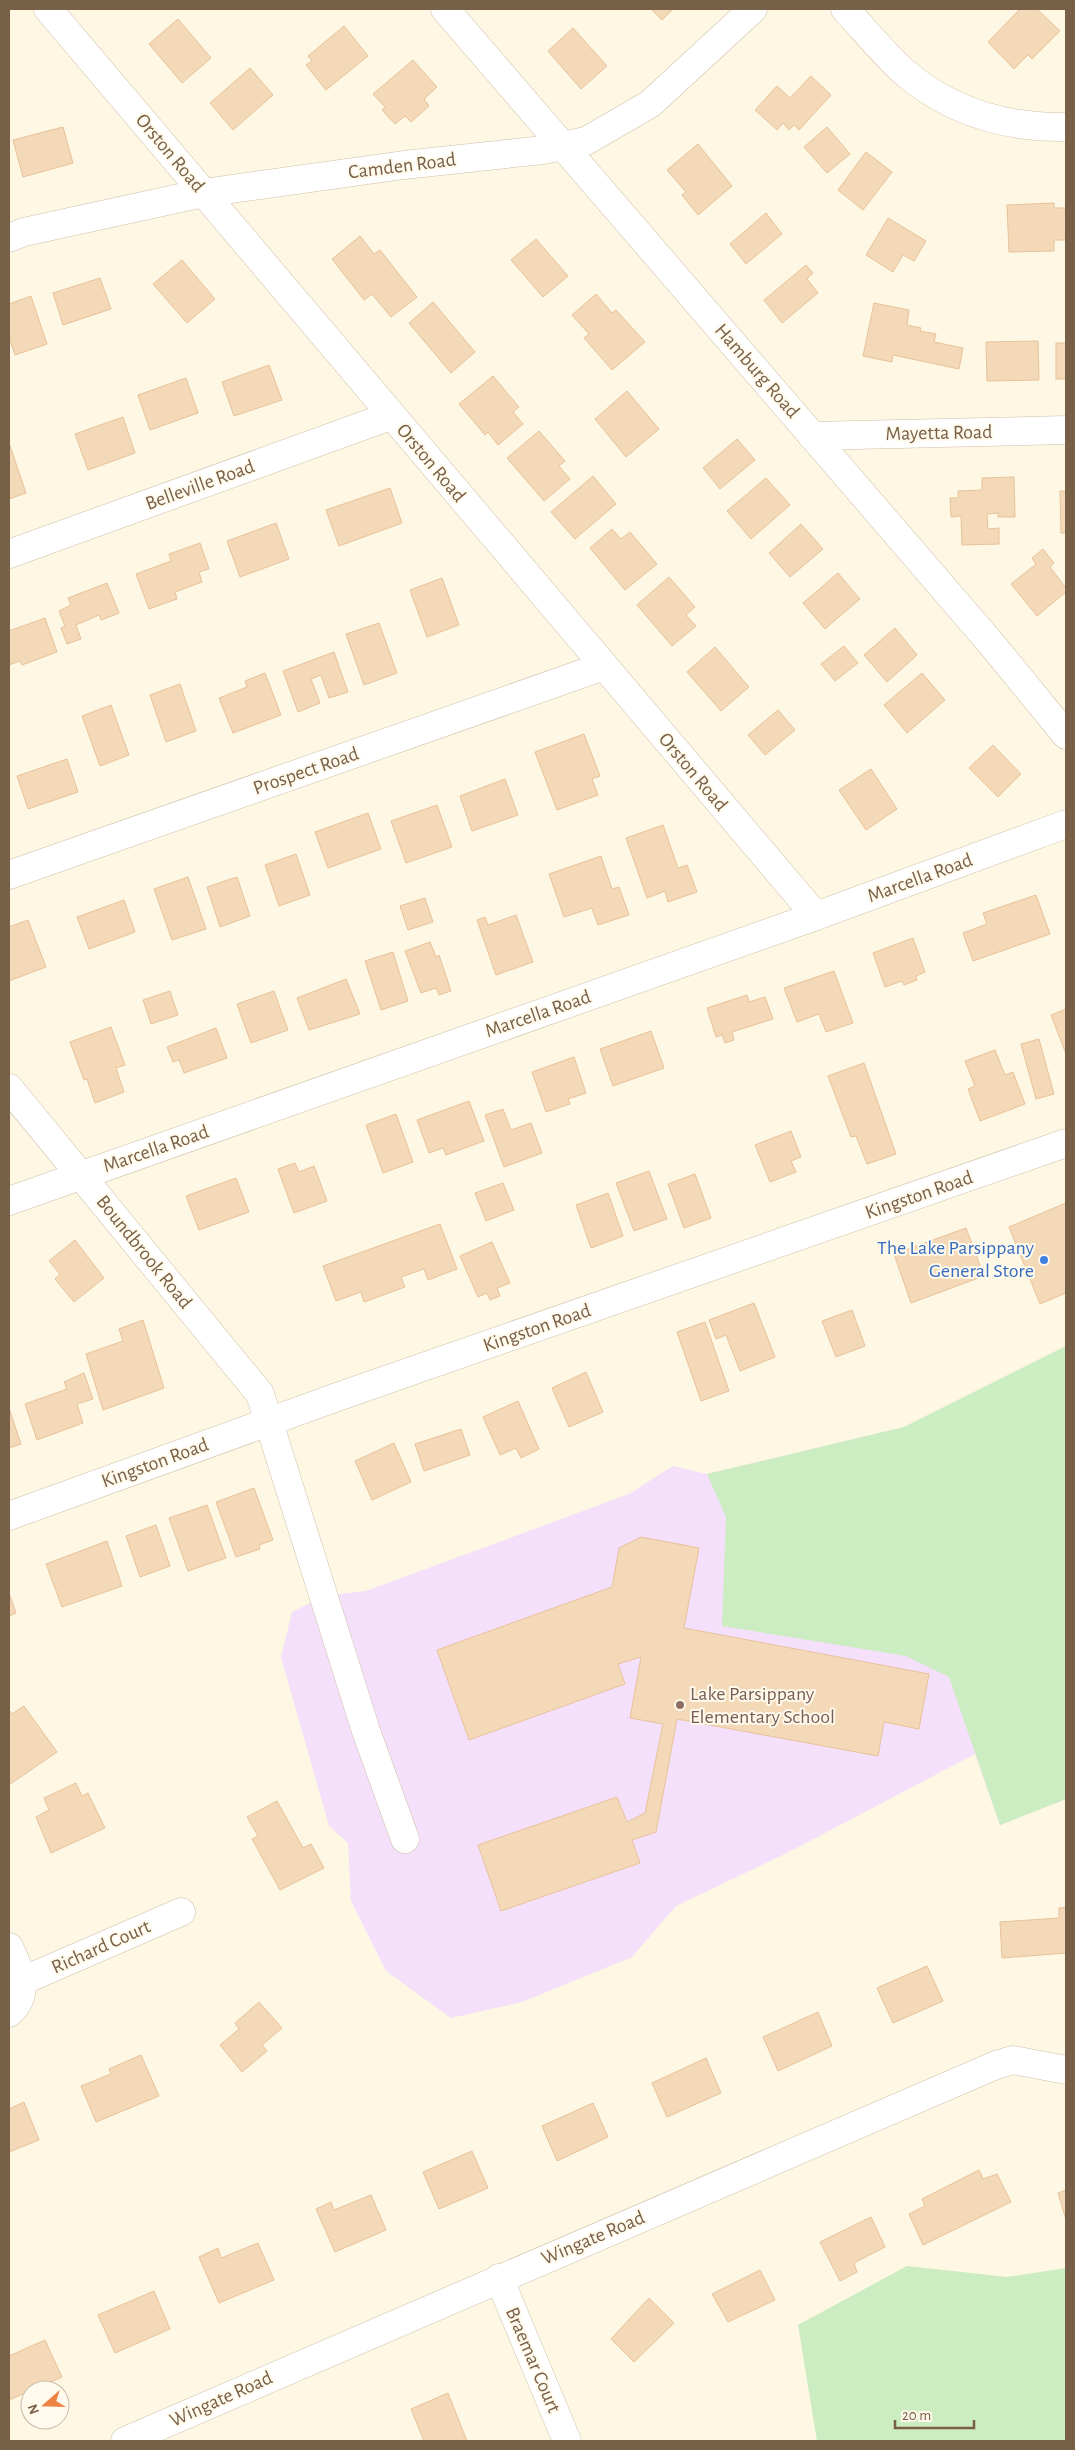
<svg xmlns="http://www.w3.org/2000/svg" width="1075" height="2450" viewBox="0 0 1075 2450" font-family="'Alegreya Sans',sans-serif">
<rect width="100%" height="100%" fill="#fdf7e3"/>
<polygon fill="#f4e0fa" points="1066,1346 1066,1799 1000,1825 975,1754 787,1853 676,1906 632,1957 522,2002 451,2018 386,1971 351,1901 348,1843 329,1826 281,1657 292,1612 324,1596 366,1591 629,1494 673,1466 707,1474 904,1427"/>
<g fill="#ccecc1">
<polygon points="1066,1346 1066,1799 1000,1825 949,1677 906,1656 722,1626 726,1517 707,1474 904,1427"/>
<polygon points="907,2266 1007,2277 1066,2268 1066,2441 817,2441 798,2325"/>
</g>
<g fill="#f4d9b9" stroke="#e8c299">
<polygon points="651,9 673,9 662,20"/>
<polygon points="1020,9 1037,9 1060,31 1032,59 1028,55 1014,69 988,42"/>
<polygon points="178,19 211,58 182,83 149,44"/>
<polygon points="344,26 368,56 326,90 306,65 312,61 308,56"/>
<polygon points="573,28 607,66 581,89 548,51"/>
<polygon points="413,60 437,87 424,99 429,106 411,122 405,116 395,124 382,110 385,107 373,94"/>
<polygon points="250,68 273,95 233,130 210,103"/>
<polygon points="811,76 831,95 799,130 794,125 789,130 783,123 777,130 755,110 777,86 790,98"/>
<polygon points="63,127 73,163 23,177 13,140"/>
<polygon points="827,127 850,154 827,173 804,147"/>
<polygon points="698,144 732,186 698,215 682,195 686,192 667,170"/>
<polygon points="866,152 892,172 863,210 838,190"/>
<polygon points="1054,203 1054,208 1066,208 1066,240 1054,240 1054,251 1009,252 1007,205"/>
<polygon points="766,213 782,234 746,264 730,244"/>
<polygon points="888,218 926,241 914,261 903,255 893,272 866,255"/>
<polygon points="360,236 374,254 380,250 417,297 391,317 372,294 364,300 332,259"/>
<polygon points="536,239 568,276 543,297 511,260"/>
<polygon points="182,260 215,299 187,323 153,284"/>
<polygon points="806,265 813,273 807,279 818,293 782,323 764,300"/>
<polygon points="100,278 111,309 63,325 53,293"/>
<polygon points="596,294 612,313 616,310 645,342 612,370 584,338 589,334 572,315"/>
<polygon points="31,296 47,344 15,355 9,337 9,304"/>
<polygon points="433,302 475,352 451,373 409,323"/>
<polygon points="874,303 909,310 907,325 921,328 920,331 936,334 934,342 963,348 959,369 893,355 892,362 863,356"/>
<polygon points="1038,341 1039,380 987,381 986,342"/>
<rect x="1056" y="343" width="10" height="36"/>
<polygon points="269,365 282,400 234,416 222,382"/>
<polygon points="493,376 519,407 513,412 523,424 498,445 488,432 485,435 459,404"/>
<polygon points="186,378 198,413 150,430 138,395"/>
<polygon points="627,391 659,429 626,457 595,419"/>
<polygon points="123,417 135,453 88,470 75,434"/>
<polygon points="539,431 565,461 559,466 570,479 544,501 507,458"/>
<polygon points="737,439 755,460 720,489 703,468"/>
<polygon points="9,443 26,493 9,499"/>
<polygon points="593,476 616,504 575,539 551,512"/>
<polygon points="1014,477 1015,517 998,517 998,513 987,514 988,529 999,528 999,544 962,545 961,516 951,517 950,498 958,498 958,491 982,490 982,478"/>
<polygon points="766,478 790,505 751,539 727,511"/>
<polygon points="390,488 402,523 339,546 326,510"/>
<polygon points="1060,491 1066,491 1066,533 1061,533"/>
<polygon points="276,523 289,559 240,577 227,541"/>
<polygon points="801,524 823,549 790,577 769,553"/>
<polygon points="612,529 621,539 630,532 657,564 625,590 590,548"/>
<polygon points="200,543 209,569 199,572 202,582 175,592 177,599 149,609 136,574 171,561 169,554"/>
<polygon points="1043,549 1054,563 1050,567 1066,588 1066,592 1037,616 1011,584 1036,564 1032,558"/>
<polygon points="838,573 860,599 825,629 803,603"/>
<polygon points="669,577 695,607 686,615 696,626 672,646 637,605"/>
<polygon points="442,578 459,625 427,637 410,590"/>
<polygon points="107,583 119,613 101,620 99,615 76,625 81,639 67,644 61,628 65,626 59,611 71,605 68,598"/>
<polygon points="45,618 57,652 22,665 20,661 9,665 9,631"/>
<polygon points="379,623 397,673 364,685 346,634"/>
<polygon points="895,628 917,655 887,682 864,655"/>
<polygon points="844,646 858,663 835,681 821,664"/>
<polygon points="715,647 749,687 721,711 687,672"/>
<polygon points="334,652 348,692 329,698 321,675 311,679 320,703 298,712 283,671"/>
<polygon points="265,673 281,715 233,733 219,698 247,687 245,681"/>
<polygon points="922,673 945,700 907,733 884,705"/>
<polygon points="180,684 196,731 166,742 150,695"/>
<polygon points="111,705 129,755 100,766 82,716"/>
<polygon points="778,710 795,730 765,755 748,735"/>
<polygon points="584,734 600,776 592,779 598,795 557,810 535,752"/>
<polygon points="993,745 1021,774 998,797 969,768"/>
<polygon points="67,759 78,792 28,809 17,776"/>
<polygon points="871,769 897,809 866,830 839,790"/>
<polygon points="505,779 518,815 472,831 460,796"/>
<polygon points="437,805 452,847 406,863 391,821"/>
<polygon points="368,813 381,849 328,868 315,832"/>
<polygon points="663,825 678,868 687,865 697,892 668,902 665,891 647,898 626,838"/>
<polygon points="296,854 310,895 279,906 265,865"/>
<polygon points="601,856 612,889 619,887 629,915 598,925 592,908 564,917 549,874"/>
<polygon points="188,877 206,929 172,940 154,889"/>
<polygon points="237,877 250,916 220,927 207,887"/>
<polygon points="1036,895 1050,934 973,961 963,933 987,924 983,913"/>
<polygon points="425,898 433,922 408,930 400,906"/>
<polygon points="124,900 135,932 89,949 77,917"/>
<polygon points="516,915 533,962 496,975 477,920 485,917 488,925"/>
<polygon points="28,920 46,967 9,981 9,927"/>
<polygon points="913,938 925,972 916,976 917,980 904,985 902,981 885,987 873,953"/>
<polygon points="430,942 436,957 439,955 451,991 439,995 436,988 421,993 405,951"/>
<polygon points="393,952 408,1001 381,1010 365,961"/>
<polygon points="834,971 853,1023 826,1032 819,1014 797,1022 784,988"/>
<polygon points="346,979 360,1014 309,1030 297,998"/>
<polygon points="170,991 178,1015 151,1024 143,1000"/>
<polygon points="274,991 288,1030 251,1043 237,1004"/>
<polygon points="747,995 749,1002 765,997 773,1019 732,1032 734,1040 725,1043 722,1035 716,1037 707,1008"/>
<polygon points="1066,1009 1066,1054 1051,1015"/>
<polygon points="111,1027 125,1065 116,1068 124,1092 95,1103 87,1079 84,1080 70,1042"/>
<polygon points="216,1028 227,1058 184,1073 179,1060 173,1062 167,1047"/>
<polygon points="651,1031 664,1068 613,1086 600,1049"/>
<polygon points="1039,1039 1054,1094 1036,1099 1021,1044"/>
<polygon points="995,1050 1005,1075 1013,1072 1025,1104 980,1121 968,1089 975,1086 965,1061"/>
<polygon points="574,1057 586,1093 568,1099 570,1104 546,1112 532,1072"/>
<polygon points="864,1063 896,1154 867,1164 856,1136 851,1137 828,1076"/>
<polygon points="469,1101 484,1141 446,1155 443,1148 429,1153 417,1120"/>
<polygon points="503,1109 511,1130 531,1123 542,1153 504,1167 485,1115"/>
<polygon points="396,1114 413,1162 383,1173 366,1125"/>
<polygon points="791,1131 801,1157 791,1161 796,1172 770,1182 755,1145"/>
<polygon points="295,1163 299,1172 314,1166 327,1201 294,1213 278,1169"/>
<polygon points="649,1171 667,1219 634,1231 616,1183"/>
<polygon points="695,1174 711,1218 684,1228 668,1184"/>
<polygon points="236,1178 249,1212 199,1230 186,1196"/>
<polygon points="503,1183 514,1210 486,1221 475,1193"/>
<polygon points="608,1193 623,1236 591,1248 576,1205"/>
<polygon points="1066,1203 1066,1293 1040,1304 1009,1227"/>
<polygon points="440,1224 457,1269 428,1280 424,1269 401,1277 405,1287 364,1302 361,1292 336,1301 323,1266"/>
<polygon points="966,1228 984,1276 911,1303 894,1254"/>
<polygon points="75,1240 104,1278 74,1302 55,1279 60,1274 49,1261"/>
<polygon points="492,1242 510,1283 497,1288 500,1296 490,1300 487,1293 478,1297 460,1256"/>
<polygon points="754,1303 775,1357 740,1371 726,1335 716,1339 709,1320"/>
<polygon points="852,1310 865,1346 836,1357 822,1321"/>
<polygon points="143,1320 164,1388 103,1410 86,1354 123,1341 119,1329"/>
<polygon points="705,1322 729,1391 701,1401 677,1332"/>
<polygon points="586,1372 603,1412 569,1427 552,1388"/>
<polygon points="84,1373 93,1399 77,1404 83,1423 37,1440 25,1404 67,1389 64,1382"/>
<polygon points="518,1401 539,1449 521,1458 516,1448 500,1455 483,1417"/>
<polygon points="9,1408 21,1444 9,1448"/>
<polygon points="461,1429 470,1455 424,1471 415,1444"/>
<polygon points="394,1443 411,1482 372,1500 355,1461"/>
<polygon points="254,1488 273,1540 259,1545 260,1549 236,1557 216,1502"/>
<polygon points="207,1505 226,1558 188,1571 169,1518"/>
<polygon points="156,1525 170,1566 140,1577 126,1536"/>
<polygon points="641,1537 699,1548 684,1628 929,1674 919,1729 884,1722 878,1756 677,1719 656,1832 632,1840 640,1863 501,1911 478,1845 617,1797 627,1822 645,1813 663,1724 630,1718 641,1657 618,1664 625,1684 469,1740 437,1650 612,1587 619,1548"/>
<polygon points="107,1541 122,1586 62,1607 46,1564"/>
<polygon points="9,1593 16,1613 9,1616"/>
<polygon points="24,1706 57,1752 9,1785 9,1710 12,1714"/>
<polygon points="76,1783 82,1796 88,1793 105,1828 51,1853 36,1817 49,1810 44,1798"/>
<polygon points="277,1801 303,1848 311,1844 324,1868 280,1890 252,1839 258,1836 247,1817"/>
<polygon points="1066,1907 1066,1953 1002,1958 1000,1922 1059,1918 1059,1908"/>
<polygon points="927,1966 943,2001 893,2023 877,1988"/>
<polygon points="259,2002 282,2028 262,2045 267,2051 242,2072 220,2045 239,2029 235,2023"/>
<polygon points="818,2012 832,2046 778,2071 763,2037"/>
<polygon points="141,2055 159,2096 96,2122 81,2086 111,2074 109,2069"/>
<polygon points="706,2058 721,2093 667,2117 652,2083"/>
<polygon points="24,2102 39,2140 9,2152 9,2109"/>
<polygon points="593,2103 608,2137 557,2161 542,2126"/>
<polygon points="472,2151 488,2188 439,2209 423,2172"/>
<polygon points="979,2170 983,2179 997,2174 1011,2202 923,2245 909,2214 925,2206 922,2199"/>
<polygon points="1066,2190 1066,2220 1058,2193"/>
<polygon points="371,2195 386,2230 335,2252 316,2209 331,2202 334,2210"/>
<polygon points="871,2217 885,2247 854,2263 857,2272 840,2281 820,2242"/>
<polygon points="258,2243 274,2280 219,2303 199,2257 218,2248 221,2258"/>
<polygon points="760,2270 775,2300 728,2322 712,2294"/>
<polygon points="154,2291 170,2329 115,2353 98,2315"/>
<polygon points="649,2298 674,2323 634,2362 611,2339"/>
<polygon points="45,2340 62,2377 9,2400 9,2356"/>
<polygon points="448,2393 467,2441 424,2441 411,2409"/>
</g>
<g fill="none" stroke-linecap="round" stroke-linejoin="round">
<g stroke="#cfbfa9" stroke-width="29">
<g id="street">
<polyline points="48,9 816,916"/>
<polyline points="445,9 989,641 1066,735"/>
<polyline points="9,238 24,232 203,193 404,165 543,150 586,141 650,104 753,9"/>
<polyline points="812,436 1066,430"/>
<polyline points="9,554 390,416"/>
<polyline points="9,875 604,666"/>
<polyline points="9,1088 260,1394 366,1731 405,1839"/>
<polyline points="9,1201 816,916 1066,824"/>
<polyline points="9,1516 340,1396 1066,1143"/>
<path d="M9,1947c11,23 22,47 0,66"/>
<polyline points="22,1981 181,1912"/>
<polyline points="499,2278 567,2441"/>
<polyline points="125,2441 996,2065 1013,2060 1066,2070"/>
</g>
</g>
<g stroke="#d3c1a6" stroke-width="29">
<path id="secondary" d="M845,9c19,20 37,43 58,62 47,41 102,57 163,56"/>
</g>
<use href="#street" stroke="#fff" stroke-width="28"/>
<use href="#secondary" stroke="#fff" stroke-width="28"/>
</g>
<circle fill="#3f7fe0" stroke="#fffaeb" stroke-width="2" cx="1044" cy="1260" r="5"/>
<circle fill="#8d6e63" stroke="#fffaeb" stroke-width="2" cx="680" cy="1705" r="5"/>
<g text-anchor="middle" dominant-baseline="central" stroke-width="4" stroke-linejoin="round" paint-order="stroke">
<g font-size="20" fill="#775f48" stroke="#fffaeb">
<text transform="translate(170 153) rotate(50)">Orston Road</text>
<text transform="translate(402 166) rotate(-7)">Camden Road</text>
<text transform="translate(757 371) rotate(49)">Hamburg Road</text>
<text transform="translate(939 433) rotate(-1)">Mayetta Road</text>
<text transform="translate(431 463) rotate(50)">Orston Road</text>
<text transform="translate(200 485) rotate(-20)">Belleville Road</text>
<text transform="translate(306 771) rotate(-19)">Prospect Road</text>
<text transform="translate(693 772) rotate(50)">Orston Road</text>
<text transform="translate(920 878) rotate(-20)">Marcella Road</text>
<text transform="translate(538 1014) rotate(-19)">Marcella Road</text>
<text transform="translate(156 1149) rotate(-19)">Marcella Road</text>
<text transform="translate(919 1195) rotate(-19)">Kingston Road</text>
<text transform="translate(144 1252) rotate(51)">Boundbrook Road</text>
<text transform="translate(537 1328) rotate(-19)">Kingston Road</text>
<text transform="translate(155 1463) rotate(-20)">Kingston Road</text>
<text transform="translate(101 1947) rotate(-24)">Richard Court</text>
<text transform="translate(593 2238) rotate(-23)">Wingate Road</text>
<text transform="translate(533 2360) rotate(67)">Braemar Court</text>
<text transform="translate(221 2399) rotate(-24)">Wingate Road</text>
</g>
<g font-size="20" fill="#366cbe" stroke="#fffaeb" text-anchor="end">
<text x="1034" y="1248">The Lake Parsippany<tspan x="1034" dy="23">General Store</tspan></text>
</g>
<g font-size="20" fill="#785e54" stroke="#fffaeb" text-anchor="start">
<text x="690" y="1694">Lake Parsippany<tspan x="690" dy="23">Elementary School</tspan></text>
</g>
</g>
<rect width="1075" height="2450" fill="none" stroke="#775f48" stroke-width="20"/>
<g transform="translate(45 2405) rotate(250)"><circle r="24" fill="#fffaeb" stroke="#c9bcaa"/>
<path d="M0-4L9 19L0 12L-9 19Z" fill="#ed8242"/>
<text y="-8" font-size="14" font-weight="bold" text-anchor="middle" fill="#775f48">N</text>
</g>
<path d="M895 2420v8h79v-8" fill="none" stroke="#775f48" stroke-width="2.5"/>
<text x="902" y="2420" font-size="15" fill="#775f48" stroke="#fffaeb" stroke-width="4" paint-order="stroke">20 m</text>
</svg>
